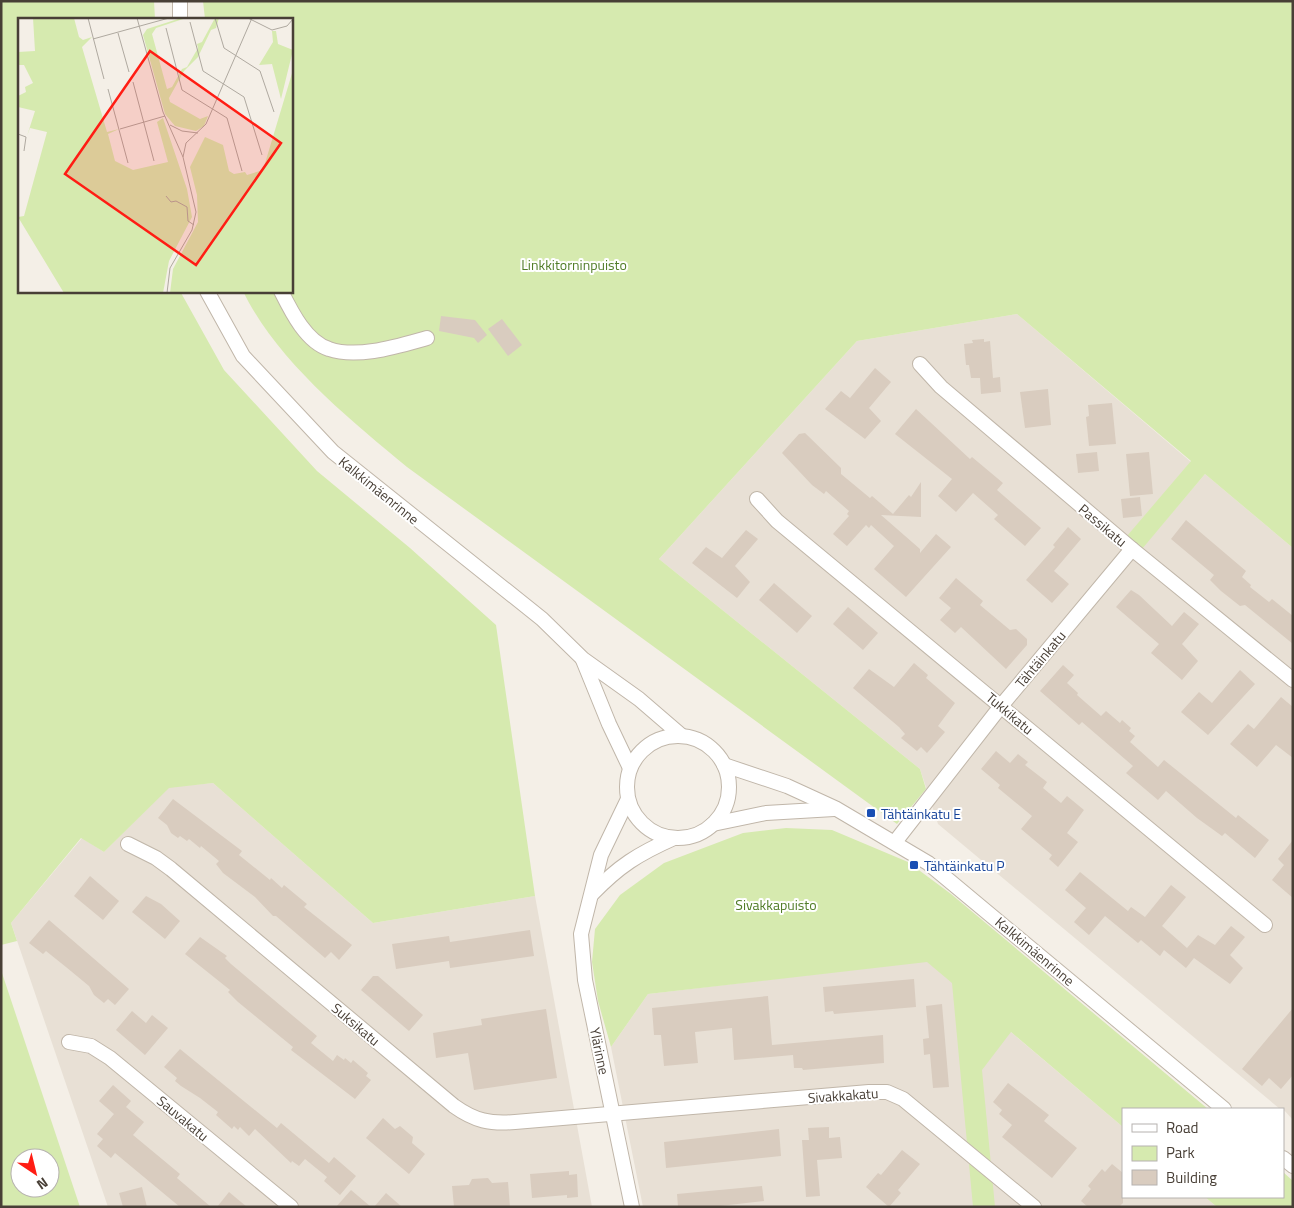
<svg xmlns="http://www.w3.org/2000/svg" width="1294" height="1208" viewBox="0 0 1294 1208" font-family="'Titillium Web',sans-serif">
<rect width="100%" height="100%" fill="#f4efe7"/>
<g fill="#e8e0d5">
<polygon points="1017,314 1191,462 1128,536 1142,548 1205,474 1293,548 1293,1120 1283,1109 1280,1109 938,824 920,769 659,559 857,341"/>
<polygon points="213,783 373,923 535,896 592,1207 108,1207 11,923 82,838 104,852 169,787"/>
<polygon points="927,961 1123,1127 1123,1197 1205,1197 1217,1207 643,1207 611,1047 648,994"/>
</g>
<g fill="#d6eaaf" fill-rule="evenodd">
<polygon points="1,1 154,1 155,19 19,19 19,291 180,291 224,370 317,471 410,548 496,625 535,896 373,923 213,783 169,788 104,852 81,838 11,923 17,941 1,945"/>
<path d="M203,1h1090v547l-88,-74 -63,75 -15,-13 64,-75 -174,-147 -160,27 -198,218 261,210 6,20 -29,35 -490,-357c-58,-48 -131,-107 -164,-176h48v-272h-86z"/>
<polygon points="786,828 832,830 908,862 951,894 1208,1109 1123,1109 1123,1127 1011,1032 982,1070 995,1207 973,1207 952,983 927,962 648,994 611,1047 598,1001 592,962 595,929 620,895 664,863 743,833"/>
<path d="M1,970l79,237h-79zM20,1158h30v30h-30z"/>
<polygon points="1283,1172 1293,1181 1293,1207 1217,1207 1205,1197 1283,1197"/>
</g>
<g fill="#d9ccbf">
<polygon points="441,316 475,320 487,335 478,343 474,338 439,331"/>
<polygon points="502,319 522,345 508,356 488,329"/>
<polygon points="984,339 984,342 990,341 993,378 1000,377 1001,392 981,394 980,378 971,378 969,365 966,365 964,344 973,343 972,340"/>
<polygon points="875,368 891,382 869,408 881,421 865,439 825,409 841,391 850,398"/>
<polygon points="1048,389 1051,425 1025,428 1020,392"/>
<polygon points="1112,403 1116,444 1089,446 1086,417 1089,416 1088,405"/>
<polygon points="916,409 970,459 972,457 1003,483 997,490 1041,528 1025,546 994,519 998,515 973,493 956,512 938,496 952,479 895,434"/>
<polygon points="805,433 841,468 841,474 870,498 872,496 893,514 909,495 911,497 921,482 921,517 881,515 920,549 920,553 936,534 951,547 906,597 874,569 894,546 871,525 869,528 866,525 847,546 833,534 849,516 847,514 849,511 826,491 824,494 812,485 782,453 799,434"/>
<polygon points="1097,452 1099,471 1078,473 1076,454"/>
<polygon points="1149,452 1153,494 1130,496 1126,454"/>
<polygon points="1140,497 1142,516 1123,518 1121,499"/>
<polygon points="1186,520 1246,571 1242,577 1251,585 1250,587 1269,602 1272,599 1293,616 1293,644 1245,605 1240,606 1221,591 1210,580 1214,575 1171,539"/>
<polygon points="1068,527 1081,539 1054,571 1069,584 1052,603 1026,580 1055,547 1053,545"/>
<polygon points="746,530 758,539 735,566 750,582 737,598 692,563 706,547 722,558"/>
<polygon points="956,578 983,601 980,605 1010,630 1016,629 1027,639 1027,645 1006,669 961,627 955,633 940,620 951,608 939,598"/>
<polygon points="774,583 812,616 797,633 759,600"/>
<polygon points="1131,590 1139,595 1172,626 1184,612 1199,624 1182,644 1198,661 1182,680 1151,653 1159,644 1116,607"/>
<polygon points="848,607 878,633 863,650 833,624"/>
<polygon points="914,663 928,675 926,678 955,703 938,726 945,732 927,753 921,747 917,751 901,738 905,734 899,727 853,688 869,669 894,687"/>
<polygon points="1063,665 1074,675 1067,683 1078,693 1077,695 1101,716 1106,711 1120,723 1122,720 1131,728 1129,731 1135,736 1130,742 1158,767 1164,760 1236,818 1238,815 1269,840 1255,858 1225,833 1222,836 1197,818 1166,791 1158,800 1126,773 1133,766 1082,722 1079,725 1040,691"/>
<polygon points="1240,670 1255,684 1208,735 1181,712 1199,692 1212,703"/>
<polygon points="1281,697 1293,707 1293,758 1276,745 1257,767 1230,744 1248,724 1254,729"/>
<polygon points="996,751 1010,763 1018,754 1028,762 1025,765 1047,782 1043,788 1061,803 1067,796 1084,810 1067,833 1078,842 1058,867 1049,859 1052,855 1021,829 1032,816 998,788 1000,785 981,769"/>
<polygon points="173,799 242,851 239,855 270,880 271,878 282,888 284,885 307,904 304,907 352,945 339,960 331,952 325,958 276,916 273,916 255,897 223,873 216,864 219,861 201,846 200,848 189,839 187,841 180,836 178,838 171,833 167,825 158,818"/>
<polygon points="1293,840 1293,898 1272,880 1284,865 1278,859"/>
<polygon points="1080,872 1128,911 1131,907 1145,917 1171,885 1186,897 1162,926 1187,948 1198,935 1215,945 1231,926 1245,937 1230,955 1243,968 1230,984 1194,958 1186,968 1164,950 1160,956 1141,940 1138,943 1105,916 1089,935 1074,922 1086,908 1065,890"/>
<polygon points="90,876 119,901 103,920 74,896"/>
<polygon points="146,896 161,904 180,921 165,939 132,912"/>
<polygon points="49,920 129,989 115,1005 108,999 104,1003 94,995 89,986 66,967 46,951 43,954 29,943"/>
<polygon points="530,930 534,956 450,968 449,961 396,969 392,944 449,936 450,942"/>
<polygon points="200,937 227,956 225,958 231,964 317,1036 311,1043 333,1061 337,1055 344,1060 345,1058 351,1063 353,1060 368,1073 366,1076 371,1080 355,1099 291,1050 293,1047 238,1002 228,992 230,990 185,954"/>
<polygon points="373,976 378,976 423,1015 409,1031 361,990"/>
<polygon points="914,979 916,1007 834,1014 833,1011 825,1012 823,987"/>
<polygon points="768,996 772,1045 883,1035 884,1063 803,1070 802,1068 794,1068 793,1055 734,1060 732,1028 695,1032 698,1063 664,1066 661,1035 654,1035 652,1008"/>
<polygon points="942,1004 949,1087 933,1088 930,1054 924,1055 923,1039 929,1038 926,1006"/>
<polygon points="1293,1008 1293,1075 1281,1089 1269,1078 1262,1086 1242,1069"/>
<polygon points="546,1009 557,1078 474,1090 468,1053 436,1058 433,1033 482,1025 481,1019"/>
<polygon points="132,1011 146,1023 152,1015 168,1028 145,1055 116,1030"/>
<polygon points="180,1049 277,1128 281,1123 329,1163 334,1157 356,1176 340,1195 324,1181 327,1177 305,1159 299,1166 292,1161 291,1163 255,1129 249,1136 240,1127 238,1130 234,1126 232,1129 216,1115 218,1112 200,1098 181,1086 175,1081 177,1078 164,1067"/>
<polygon points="1008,1083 1049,1115 1044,1121 1077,1148 1052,1178 1002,1137 1012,1125 999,1114 1002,1110 993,1102"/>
<polygon points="113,1085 131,1101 126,1107 144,1122 133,1135 180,1174 177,1178 211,1207 180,1207 115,1153 111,1158 97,1146 103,1139 97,1134 114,1114 99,1101"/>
<polygon points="383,1118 395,1129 400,1126 413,1137 412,1143 425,1154 409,1174 366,1138"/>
<polygon points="829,1127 829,1138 840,1137 842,1158 817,1160 820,1196 806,1197 802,1140 809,1140 808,1128"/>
<polygon points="779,1129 781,1156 666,1168 664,1142"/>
<polygon points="902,1150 920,1164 898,1190 901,1193 889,1207 866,1187 878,1173 881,1175"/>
<polygon points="1112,1164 1123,1173 1123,1203 1119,1207 1088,1207 1081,1201 1091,1189 1088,1186 1102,1169 1105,1172"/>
<polygon points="569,1171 569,1175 577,1174 578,1197 567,1198 567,1195 532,1198 530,1174"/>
<polygon points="488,1178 492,1183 508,1182 510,1207 454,1207 452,1186 469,1185 472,1179"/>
<polygon points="762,1186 764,1201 711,1207 678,1207 677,1194"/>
<polygon points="142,1187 147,1207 123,1207 119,1193"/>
<polygon points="351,1190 371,1207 336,1207"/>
<polygon points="229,1192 247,1207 217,1207"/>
<polygon points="386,1193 402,1207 374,1207"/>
</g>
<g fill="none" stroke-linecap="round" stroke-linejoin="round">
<g stroke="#c0b6a9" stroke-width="16">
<g id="minor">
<polyline points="180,1 180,19"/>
<polyline points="207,291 243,356 333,452 542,619 583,659 639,699 682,736"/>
<path d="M281,291c10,20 25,51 48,58 29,10 69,-3 98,-11"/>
<polyline points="920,364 941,387 1132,549 1293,680"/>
<polyline points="757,499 777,521 1265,925"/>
<polyline points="583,660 609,724 630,768"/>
<circle cx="678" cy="787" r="51"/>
<polyline points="724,765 787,786 835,808 928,863 1224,1109"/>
<polyline points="628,799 601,855 581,934 585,980 632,1207"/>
<polyline points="713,824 766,813 834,809"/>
<polyline points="895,842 1001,706 1132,549"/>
<path d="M128,844l28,14 15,11 283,237c21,15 36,18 61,16l354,-30h18l16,7 131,108"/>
<path d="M592,894c27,-28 46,-40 82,-56"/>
<polyline points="69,1042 91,1046 110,1058 291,1207"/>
<polyline points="1283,1158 1293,1166"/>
</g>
</g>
<use href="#minor" stroke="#fff" stroke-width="14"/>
</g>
<g fill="#1a4fb4" stroke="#fff" stroke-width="2">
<rect x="866" y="808" width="10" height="10" rx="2.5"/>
<rect x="909" y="860" width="10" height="10" rx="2.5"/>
</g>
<g text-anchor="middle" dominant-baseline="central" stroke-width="4" stroke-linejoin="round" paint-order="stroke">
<g font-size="14" fill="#507c27" stroke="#fff">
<text x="574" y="264">Linkkitorninpuisto</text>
<text x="776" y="904">Sivakkapuisto</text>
</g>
<g font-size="14" fill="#483f36" stroke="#fff">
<text transform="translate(379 490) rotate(39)">Kalkkimäenrinne</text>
<text transform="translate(1103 525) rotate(40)">Passikatu</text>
<text transform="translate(1040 659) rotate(-50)">Tähtäinkatu</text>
<text transform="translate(1010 713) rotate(40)">Tukkikatu</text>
<text transform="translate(1035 951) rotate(40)">Kalkkimäenrinne</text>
<text transform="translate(356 1024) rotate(40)">Suksikatu</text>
<text transform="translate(600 1051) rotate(78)">Ylärinne</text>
<text transform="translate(843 1095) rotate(-4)">Sivakkakatu</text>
<text transform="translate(183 1118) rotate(40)">Sauvakatu</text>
</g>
<g font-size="14" fill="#164399" stroke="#fff" text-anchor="start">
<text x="881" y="813">Tähtäinkatu E</text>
<text x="924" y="865">Tähtäinkatu P</text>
</g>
</g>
<g transform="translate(18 18)">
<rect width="275" height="275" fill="#f4efe7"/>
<path d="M15,0h41l5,19 4,3 9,-3 -10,10 25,85 12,-3 -11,5 7,27 18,9 35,-8 -11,-40 6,-4 24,71 5,28 -23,44 -6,32h-99l-46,-76 6,-1 23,-84 -17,-4 -3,8 8,-25 -17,-4v-11l8,-4 -1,-5 8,-4 -9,-18h-6v-13l17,-1zM163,0h5l-30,10 -4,6 15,55 5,-2 10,-18 5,-2 11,-19 -1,-4 5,-2 13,-24h4l-3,10 -5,2 -13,27 -14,14 -15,27 1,4 30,17 8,-3 -4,10 -8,5 -21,-5 -10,-12 -22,-79 4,-6zM254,13h4l2,13 15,6 -12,49 -9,-35 -13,1 14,-23zM275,52v223h-123l3,-24 25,-47 -1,-27 -7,-28 15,-30 18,8 6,26 5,3 11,-2 2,3 16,-5z" fill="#d6eaaf"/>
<path fill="none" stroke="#afa9a0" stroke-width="1" d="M70,0l16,61M119,0l26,94 20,45 13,55 -4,18 -22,38 -3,25M197,0l9,30 36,23 14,41M230,0l24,12 15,-4 6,-7M172,4l13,49 41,26 18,58M148,10l16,62 45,28 15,53M100,15l11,39M75,21l76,-21M115,64l21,79M90,71l20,74M152,107l12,6 16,2M102,111l45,-13M0,116l8,3 -2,14M165,139l3,-14 20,-19 46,-106M148,178l5,6 5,-1 11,6 1,14 6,4"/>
<path fill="#ff1d14" fill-opacity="0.15" stroke="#ff1d14" stroke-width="2.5" d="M132,33l131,92 -85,122 -131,-91z"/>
<rect width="275" height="275" fill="none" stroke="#483f36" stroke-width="2.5"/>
</g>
<rect width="1294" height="1208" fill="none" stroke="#483f36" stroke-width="5"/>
<rect x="1122" y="1108" width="162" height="90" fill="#ffffff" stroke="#b6b2af"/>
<rect x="1132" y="1124" width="25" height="8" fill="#ffffff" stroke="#b6b2af"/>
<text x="1166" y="1133" font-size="15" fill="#483f36">Road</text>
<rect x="1132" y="1146" width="25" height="15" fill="#d6eaaf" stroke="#b6b2af"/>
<text x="1166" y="1158" font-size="15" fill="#483f36">Park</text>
<rect x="1132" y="1170" width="25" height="15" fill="#d9ccbf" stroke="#b6b2af"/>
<text x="1166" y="1183" font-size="15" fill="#483f36">Building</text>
<g transform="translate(35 1173) rotate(145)"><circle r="24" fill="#ffffff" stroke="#b6b2af"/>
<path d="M0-4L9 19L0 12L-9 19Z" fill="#ff1d14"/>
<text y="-8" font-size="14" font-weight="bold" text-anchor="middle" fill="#483f36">N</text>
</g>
</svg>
